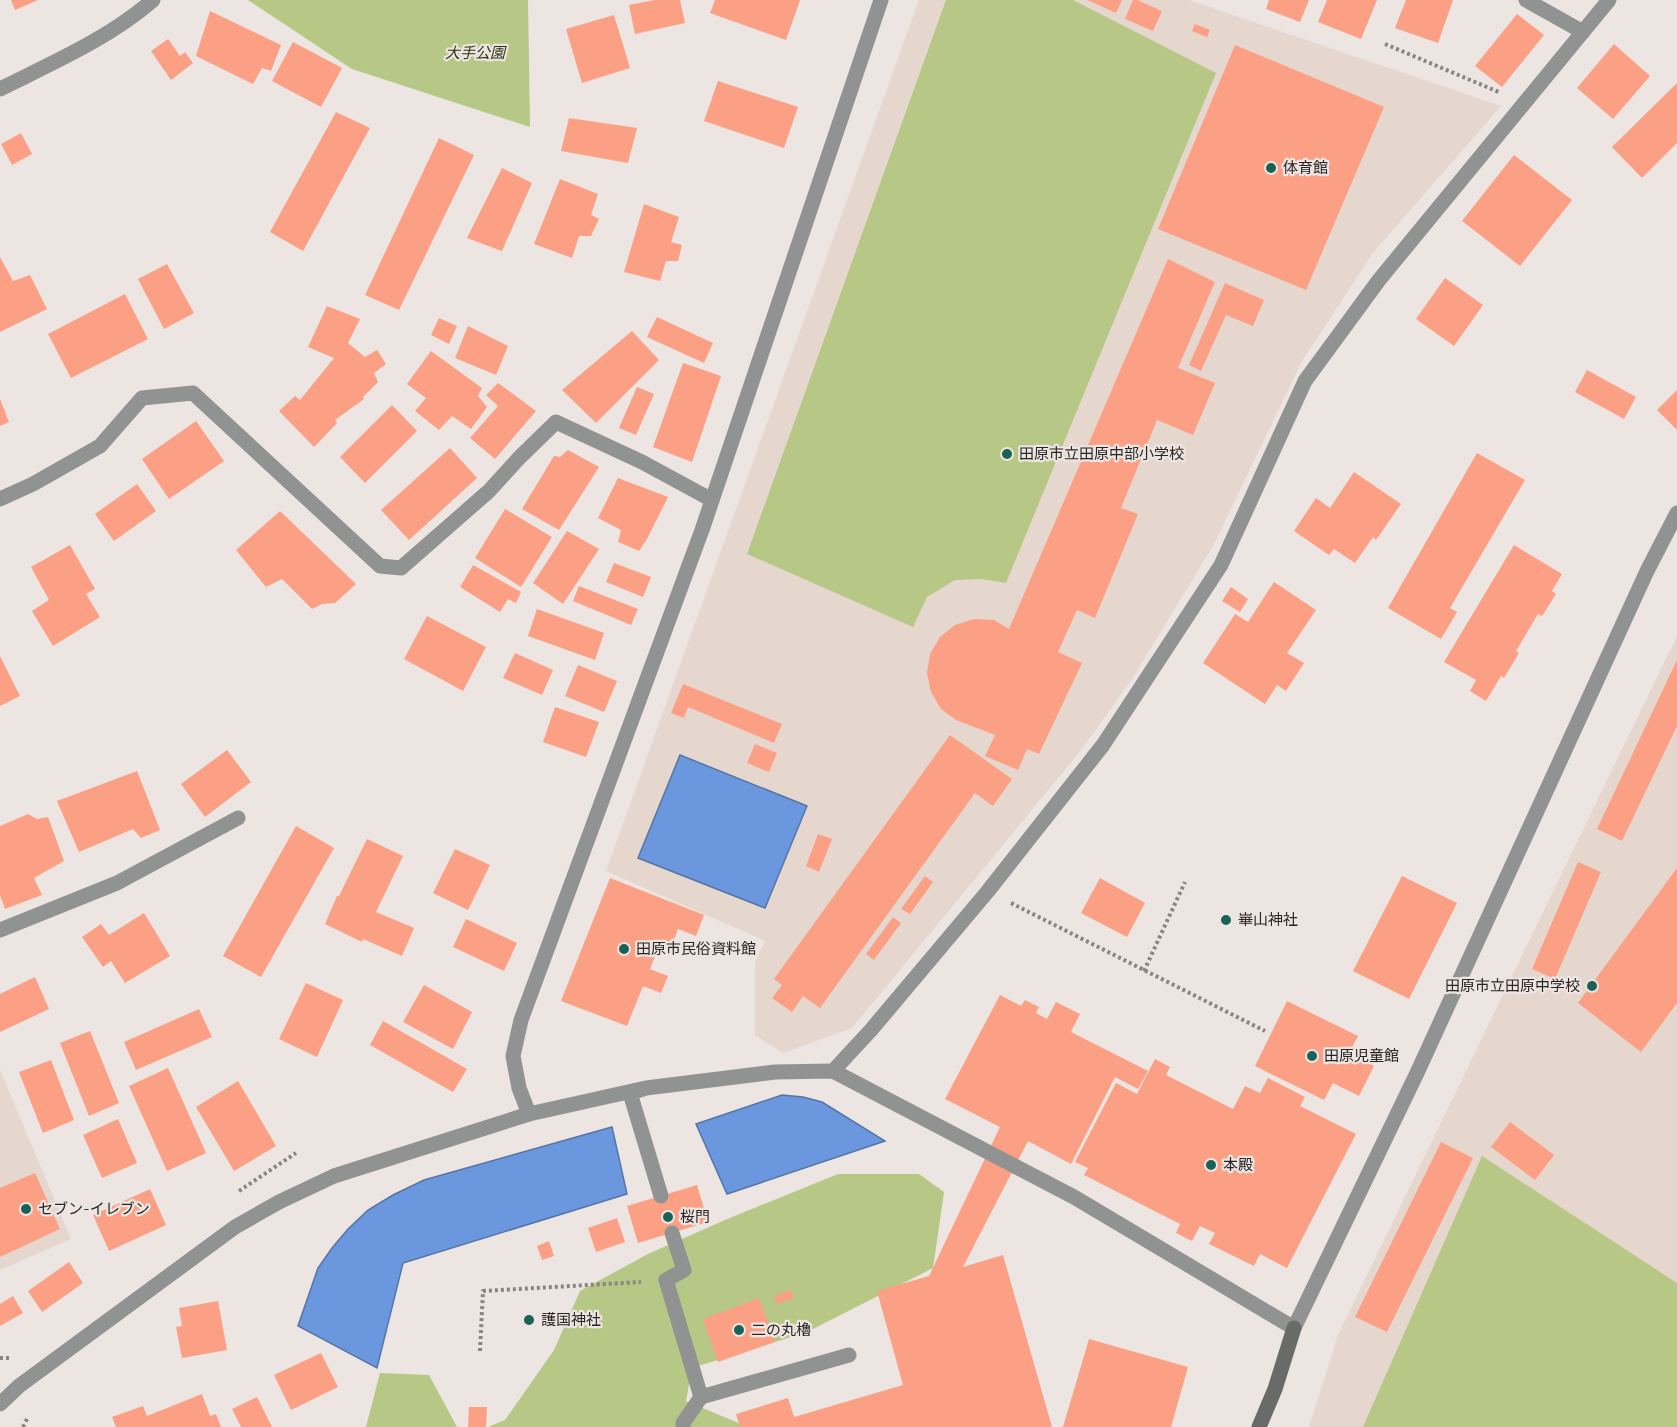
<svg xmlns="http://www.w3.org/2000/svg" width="1677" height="1427" viewBox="0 0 1677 1427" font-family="Bitter,'Noto Sans JP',serif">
<rect width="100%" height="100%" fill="#ece5e1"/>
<g fill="#e5d7ce">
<polygon points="919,0 1189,0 1501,106 1372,254 1302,361 1213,546 1132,679 1082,749 852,1028 783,1053 755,1035 755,962 765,941 606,871"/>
<polygon points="1677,636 1677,1427 1309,1427 1338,1335"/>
<polygon points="0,1070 71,1239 0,1270"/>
</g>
<g fill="#b7c786">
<polygon points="248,0 528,0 530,127 352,69"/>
<polygon points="946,0 1073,0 1216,73 1006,583 981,579 955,580 927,597 913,627 747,554"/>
<polygon points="1482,1156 1677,1283 1677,1427 1363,1427"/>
<polygon points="838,1174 919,1174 944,1192 933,1268 807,1332 692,1368 686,1401 748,1427 488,1427 505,1420 554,1350 580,1291 648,1254 725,1220"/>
<polygon points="380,1373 429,1375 457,1427 366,1427"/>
</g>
<g fill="#6a97dd" stroke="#5675a6" stroke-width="1.5">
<polygon points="680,755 807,806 765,908 638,858"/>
<polygon points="782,1095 803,1097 822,1102 885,1141 727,1194 696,1124"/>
<polygon points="612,1127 627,1194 403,1263 377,1368 298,1326 318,1268 332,1248 348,1229 368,1210 393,1195 424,1180"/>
</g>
<g fill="#fba085">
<polygon points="11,0 38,0 15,10"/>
<polygon points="655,0 680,0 685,23 635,34 629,5"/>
<polygon points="715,0 800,0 786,40 710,13"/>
<polygon points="1087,0 1122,0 1116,13"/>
<polygon points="1133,0 1137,0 1162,11 1153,31 1125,19"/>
<polygon points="1269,0 1309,0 1300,22 1266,9"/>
<polygon points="1327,0 1377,0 1361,39 1318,22"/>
<polygon points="1406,0 1453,0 1438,43 1395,28"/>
<polygon points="210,11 281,45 271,71 262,68 253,84 196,56"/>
<polygon points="1517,14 1544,35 1502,87 1475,66"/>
<polygon points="614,15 630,68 582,83 566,29"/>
<polygon points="1195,24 1210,30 1207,37 1192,31"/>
<polygon points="168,39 180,56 185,52 193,63 171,80 151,51"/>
<polygon points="293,42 342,68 321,107 272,81"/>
<polygon points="1614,44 1650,76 1613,119 1577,88"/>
<polygon points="1235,45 1384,107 1306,290 1158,229"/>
<polygon points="718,81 798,107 784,148 704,121"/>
<polygon points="1677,83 1677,143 1642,178 1612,147"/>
<polygon points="336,112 370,128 303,251 270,232"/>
<polygon points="569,118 637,128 628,163 561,151"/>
<polygon points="21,133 32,154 12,165 1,144"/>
<polygon points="439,138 474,155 399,310 365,295"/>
<polygon points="1514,155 1572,200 1520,266 1462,221"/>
<polygon points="502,168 532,183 502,251 467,238"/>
<polygon points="560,179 598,194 591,215 599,219 591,236 579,236 572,258 534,244"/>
<polygon points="644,204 679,217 671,242 682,245 678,261 666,261 660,281 624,272"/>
<polygon points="0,257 13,281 30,275 47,309 0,332"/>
<polygon points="1168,259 1215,282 1178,368 1215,383 1193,435 1157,420 1121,508 1138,514 1095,618 1077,610 1058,652 1082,663 1039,754 1027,749 1018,770 985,756 995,735 956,720 941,709 931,692 927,673 930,654 940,637 955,625 974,619 994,620 1009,629"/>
<polygon points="167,264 194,313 164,329 138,279"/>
<polygon points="1445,278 1483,305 1454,346 1416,319"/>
<polygon points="1225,283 1264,300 1253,326 1226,315 1201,371 1189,365"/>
<polygon points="125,294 148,339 71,378 48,334"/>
<polygon points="327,306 360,319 348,343 365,357 377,350 386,364 374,373 378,382 363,397 364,399 335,420 337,423 314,447 279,411 295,396 300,400 334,358 308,347"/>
<polygon points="657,317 713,343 704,363 647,337"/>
<polygon points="439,318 457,326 449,344 431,335"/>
<polygon points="468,326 508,346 496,375 455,358"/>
<polygon points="632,331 659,360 596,423 562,390"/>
<polygon points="431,351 482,388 478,396 487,407 471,429 452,416 439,430 415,411 426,398 407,384"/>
<polygon points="683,363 721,376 692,462 653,447"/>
<polygon points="1587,370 1636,397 1624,419 1575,392"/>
<polygon points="498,383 536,411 495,459 470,438 498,406 486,395"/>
<polygon points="637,387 654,394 636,435 619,428"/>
<polygon points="1677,390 1677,430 1657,410"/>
<polygon points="0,399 9,422 0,426"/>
<polygon points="392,405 417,431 365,483 340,457"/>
<polygon points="196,421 224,461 169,499 142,459"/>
<polygon points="450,448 477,478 409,540 381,510"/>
<polygon points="568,450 599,467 559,530 522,509 554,456 560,457"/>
<polygon points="1477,453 1525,480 1450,608 1457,612 1441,639 1388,608"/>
<polygon points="1354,472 1401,504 1376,540 1373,537 1355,563 1334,549 1329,555 1294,531 1316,498 1330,508"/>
<polygon points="618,478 668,497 647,539 639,551 618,542 621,530 598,518"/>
<polygon points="137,484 156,511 114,541 95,514"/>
<polygon points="505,509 552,537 521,587 475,558"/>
<polygon points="280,511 356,584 335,603 322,604 312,609 282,579 266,587 236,550"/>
<polygon points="567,531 599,549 563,604 533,583"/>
<polygon points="70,545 95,589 86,594 100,617 53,646 32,611 49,600 31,567"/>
<polygon points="1514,545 1562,574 1552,591 1556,594 1542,616 1538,614 1516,651 1519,653 1504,678 1501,676 1486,701 1470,691 1476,680 1444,662"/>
<polygon points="614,563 651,577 643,597 606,582"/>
<polygon points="473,565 521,592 516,603 508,599 500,612 460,587"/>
<polygon points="1274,582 1316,610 1287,653 1304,663 1286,691 1277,685 1265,704 1203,663 1235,614 1248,622"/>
<polygon points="579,586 638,609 631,625 573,601"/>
<polygon points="1231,587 1248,599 1240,612 1222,601"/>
<polygon points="537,609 604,633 595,660 528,636"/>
<polygon points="427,616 486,647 463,691 404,659"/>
<polygon points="515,653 553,670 542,695 503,678"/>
<polygon points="0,656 20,696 0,706"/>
<polygon points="1677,660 1677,726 1622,841 1597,829"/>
<polygon points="578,665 617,681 604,712 565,696"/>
<polygon points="683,684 782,724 774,743 688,707 684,718 671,713"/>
<polygon points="555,707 599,722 586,757 543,742"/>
<polygon points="950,735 1012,779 993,806 975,793 820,1008 803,996 792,1012 772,998 782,985 774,979"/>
<polygon points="755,744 777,753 769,772 747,763"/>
<polygon points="227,750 251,782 205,817 181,784"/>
<polygon points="137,771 160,830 141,838 133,829 79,852 57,801"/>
<polygon points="28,814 37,819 48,817 64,861 34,878 42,895 5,909 0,895 0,826"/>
<polygon points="296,826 334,848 261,977 223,956"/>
<polygon points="818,834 832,839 819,872 806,866"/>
<polygon points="367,839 403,856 376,912 414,928 402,956 363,939 362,942 325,924 337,896 339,896"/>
<polygon points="455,849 490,865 468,910 433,893"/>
<polygon points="1578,862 1601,872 1555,979 1532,969"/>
<polygon points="1677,868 1677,1003 1641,1052 1578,1003"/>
<polygon points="925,876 933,882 910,914 901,909"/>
<polygon points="1402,876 1457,903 1409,999 1353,971"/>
<polygon points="610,878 704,915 696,936 678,929 670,949 659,945 650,969 668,976 661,993 643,986 627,1026 561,1001"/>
<polygon points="1100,878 1145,903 1127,937 1081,913"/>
<polygon points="144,913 170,956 125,983 111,961 103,967 82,937 101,924 109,935"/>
<polygon points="893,917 901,923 874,960 866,954"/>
<polygon points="466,919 517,943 504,971 453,947"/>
<polygon points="35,977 49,1009 0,1032 0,994"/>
<polygon points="306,983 343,1000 317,1057 279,1039"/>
<polygon points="424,985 472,1012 453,1049 403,1022"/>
<polygon points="1000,995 1021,1006 1025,1000 1039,1007 1036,1013 1047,1019 1056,1002 1080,1014 1071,1032 1148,1071 1138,1089 1115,1077 1071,1164 1028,1141 963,1267 1003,1255 1052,1427 740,1427 736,1414 788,1398 794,1417 903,1385 877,1291 929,1276 1000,1127 945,1099"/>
<polygon points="1287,1001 1358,1036 1349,1053 1374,1066 1359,1096 1333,1083 1324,1100 1255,1066"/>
<polygon points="199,1009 212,1037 136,1070 124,1042"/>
<polygon points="383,1021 467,1069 453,1092 370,1045"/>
<polygon points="90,1031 119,1103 89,1116 60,1043"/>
<polygon points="1155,1059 1170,1067 1166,1075 1233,1109 1245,1086 1260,1093 1268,1078 1305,1097 1300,1106 1356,1134 1287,1268 1260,1254 1254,1266 1209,1244 1215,1233 1200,1226 1192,1241 1176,1233 1180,1224 1084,1175 1088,1168 1075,1162 1116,1083 1137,1094"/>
<polygon points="51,1060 74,1120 43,1133 19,1072"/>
<polygon points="168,1068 206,1153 167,1171 129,1086"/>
<polygon points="238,1081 276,1146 234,1171 196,1107"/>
<polygon points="118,1119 137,1163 102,1178 83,1135"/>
<polygon points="1510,1122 1554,1155 1535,1180 1491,1147"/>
<polygon points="1441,1142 1473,1158 1387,1332 1355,1317"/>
<polygon points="35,1173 60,1229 0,1257 0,1188"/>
<polygon points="697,1185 708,1222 638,1243 627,1206"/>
<polygon points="150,1189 166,1225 109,1251 93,1215"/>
<polygon points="617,1218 625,1242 596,1252 588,1228"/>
<polygon points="549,1241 554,1256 542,1260 537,1246"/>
<polygon points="69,1262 83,1283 42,1312 28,1291"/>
<polygon points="791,1290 794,1298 777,1304 774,1296"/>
<polygon points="13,1296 23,1313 0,1326 0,1304"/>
<polygon points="759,1298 775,1342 718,1362 703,1319"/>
<polygon points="218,1301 227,1350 182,1358 176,1327 182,1326 179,1308"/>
<polygon points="1089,1339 1188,1367 1171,1427 1063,1427"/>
<polygon points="321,1353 338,1387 291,1410 274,1375"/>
<polygon points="202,1394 210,1416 216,1414 221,1427 116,1427 112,1417 143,1406 147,1416"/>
<polygon points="257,1397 272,1427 241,1427 232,1409"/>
<polygon points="469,1407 487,1407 486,1427 468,1427"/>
</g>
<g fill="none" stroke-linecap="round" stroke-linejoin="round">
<g stroke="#8a8583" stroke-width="4" stroke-dasharray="3 3" stroke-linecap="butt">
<polyline points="1385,44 1501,93"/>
<polyline points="1011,903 1265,1031"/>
<polyline points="1144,971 1185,882"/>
<polyline points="239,1191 296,1153"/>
<polyline points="480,1351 483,1291 641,1282"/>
<polyline points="0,1358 10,1358"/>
<polyline points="23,1427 28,1417"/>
</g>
<g stroke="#909391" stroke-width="15">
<polyline points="643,1089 630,1093 661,1196"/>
<polyline points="672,1233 684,1270 666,1280 701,1397 683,1423 683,1427"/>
<polyline points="701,1397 849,1355"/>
</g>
<g stroke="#909391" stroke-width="15">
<polyline points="1526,0 1583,32"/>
<path d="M0,89c52,-26 108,-50 153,-89"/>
<polyline points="0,499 33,484 100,446 142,398 193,393 380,566 401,568 489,491 519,458 556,422 642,462 712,500"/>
<polyline points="0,930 117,883 238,818"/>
<polyline points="833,1071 871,1030 988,891 1103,745 1221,565 1305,381 1379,280 1609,0"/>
<polyline points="529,1114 519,1088 513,1056 521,1020 702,530 881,0"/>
<polyline points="0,1404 19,1386 235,1227 279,1202 334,1176 529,1114 646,1088 775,1072 833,1071 1074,1197 1294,1328 1417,1073 1647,571 1677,513"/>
</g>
<polyline stroke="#686b68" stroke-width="15" points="1259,1427 1275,1389 1294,1328"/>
</g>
<g fill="#1b6256" stroke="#ece5e1" stroke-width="2">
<circle cx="1271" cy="168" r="6"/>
<circle cx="1007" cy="454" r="6"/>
<circle cx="1226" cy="920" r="6"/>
<circle cx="624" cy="949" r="6"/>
<circle cx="1592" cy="986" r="6"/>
<circle cx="1312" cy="1056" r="6"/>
<circle cx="1211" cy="1165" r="6"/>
<circle cx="26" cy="1209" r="6"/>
<circle cx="668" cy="1217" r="6"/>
<circle cx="529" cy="1320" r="6"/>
<circle cx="739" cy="1330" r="6"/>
</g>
<g text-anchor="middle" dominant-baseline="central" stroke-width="4.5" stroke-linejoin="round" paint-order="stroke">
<g font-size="15" font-style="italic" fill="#2c340f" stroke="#ece5e1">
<text x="475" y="53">大手公園</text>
</g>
<g font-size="15" fill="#282524" stroke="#ece5e1" text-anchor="start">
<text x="1283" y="168">体育館</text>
<text x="1019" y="454">田原市立田原中部小学校</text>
<text x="1238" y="920">崋山神社</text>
<text x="636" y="949">田原市民俗資料館</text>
<text x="1580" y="986" text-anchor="end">田原市立田原中学校</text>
<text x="1324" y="1056">田原児童館</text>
<text x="1223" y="1165">本殿</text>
<text x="38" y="1209">セブン-イレブン</text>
<text x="680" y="1217">桜門</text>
<text x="541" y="1320">護国神社</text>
<text x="751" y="1330">二の丸櫓</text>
</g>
</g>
</svg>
